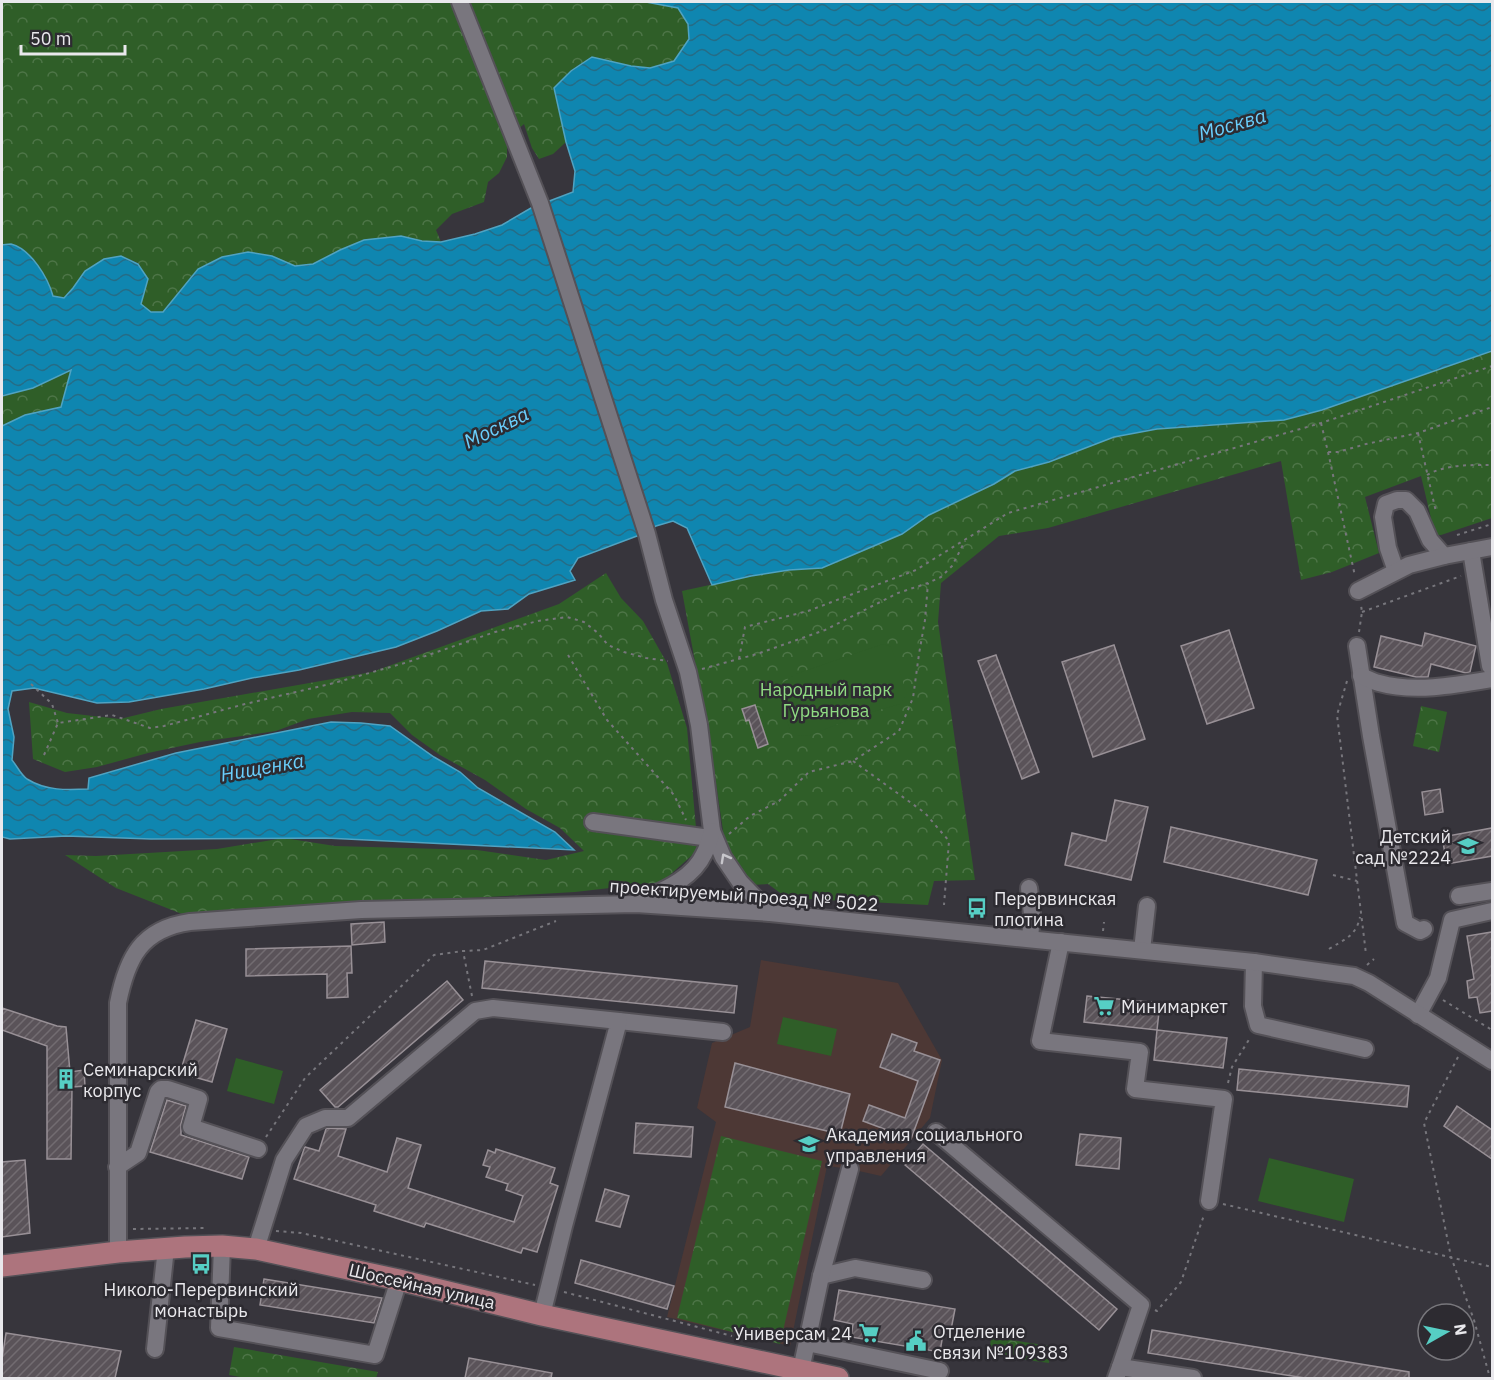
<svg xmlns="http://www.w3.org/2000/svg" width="1494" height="1380" viewBox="0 0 1494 1380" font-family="'IBM Plex Sans',sans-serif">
<defs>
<pattern id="forest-crowns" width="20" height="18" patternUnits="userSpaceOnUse" patternTransform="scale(1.5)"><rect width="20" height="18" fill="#2f5e28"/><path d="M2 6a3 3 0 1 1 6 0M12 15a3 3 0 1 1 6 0" fill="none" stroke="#4d7547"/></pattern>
<pattern id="water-waves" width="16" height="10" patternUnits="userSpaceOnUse" patternTransform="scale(1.5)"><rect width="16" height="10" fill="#0f86b0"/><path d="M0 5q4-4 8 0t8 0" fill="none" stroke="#256c86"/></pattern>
<pattern id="building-hatch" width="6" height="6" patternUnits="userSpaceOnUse" patternTransform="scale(1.5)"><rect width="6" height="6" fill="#5a5359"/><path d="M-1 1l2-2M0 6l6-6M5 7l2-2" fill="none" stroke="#726c71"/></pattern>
</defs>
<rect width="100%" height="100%" fill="#37353c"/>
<polygon fill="#4d3835" points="761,960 898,983 942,1060 930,1118 881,1176 850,1169 827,1166 790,1346 667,1317 716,1122 697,1108 712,1043 750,1027"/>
<g fill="url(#forest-crowns)">
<path d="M2,2h644l32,6 10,16 1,15 -15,22 -24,7 -19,-2 -39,-9 -21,14 -17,17 12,54 -13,12 -14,5 -7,-11 -8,-24 -17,15v18l-8,16 -11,9 -4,20 -32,12 -16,16 5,12 -19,-1 -21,-5 -61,14 -27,14 -18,2 -23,-10 -24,-4 -26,5 -24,12 -35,43h-12l-10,-8 7,-25 -10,-16 -17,-7 -36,15 -12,17 -9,10 -11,-2c-5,-18 -22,-47 -42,-52 -1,0 -9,1 -9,1z"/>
<polygon points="1492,351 1492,518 1441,535 1435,535 1421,476 1365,497 1379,553 1332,572 1301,580 1281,461 1048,528 999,536 941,583 938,622 975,880 934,881 928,905 787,898 768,884 753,885 726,851 711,749 682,591 751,576 790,570 822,568 902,534 929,515 994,484 1015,471 1049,462 1114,437 1157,429 1284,420 1322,410"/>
<polygon points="72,369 61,407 25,415 2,426 2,396 33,388"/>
<polygon points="606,573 621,598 643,621 667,663 687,728 698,850 662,882 575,892 182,914 116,888 65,855 96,856 217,849 284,838 335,846 477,850 546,860 584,851 560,828 526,809 485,780 440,755 412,735 390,713 352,712 308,719 276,731 200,742 148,753 97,767 65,772 33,759 29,702 67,713 120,719 161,709 372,672 559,604"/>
<polygon points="1421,706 1447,712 1439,752 1413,746"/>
<polygon points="721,1136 822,1161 780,1344 677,1318"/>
<polygon points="991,1337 1050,1346 1049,1363 989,1355"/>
<polygon points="234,1347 378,1372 376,1378 246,1378 229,1375"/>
</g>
<g fill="#2f5e28">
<polygon points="883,644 891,647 907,694 900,704 858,716 808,736 797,735 790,729 778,695 781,684 796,674"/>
<polygon points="783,1017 837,1029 831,1056 777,1044"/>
<polygon points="236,1058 283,1071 274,1104 227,1091"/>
<polygon points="1269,1158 1354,1179 1344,1222 1258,1201"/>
</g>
<path fill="url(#water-waves)" stroke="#50a3c2" stroke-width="1.5" d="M646,2h846v349l-170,59 -38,10 -127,9 -43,8 -65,25 -34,9 -21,13 -65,31 -27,19 -80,34 -33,2 -38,6 -39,9 -25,-57 -14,-7 -17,5 -19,10 -59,22 -8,13 5,9 -46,14 -21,15 -27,2 -44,20 -41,16 -97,23 -47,8 -48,11 -75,13 -32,1 -63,-15 -22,3 -4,18 6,28 -2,23c5,6 9,15 15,19 19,12 40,11 61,10l1,-11 87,-25 155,-31 30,1 29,3 44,31 26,15 18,16 77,44 19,18 -248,-12 -175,1 -85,-3 -56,3 -8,-2v-411l23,-11 36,-8 10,-37 -38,18 -31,8v-151c0,0 8,-1 9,-1 20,5 37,34 42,52l11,2 9,-10 12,-17 19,-12 17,-3 17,8 10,15 -7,25 10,8h12l35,-43 24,-12 26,-5 24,4 23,10 18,-2 27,-14 24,-10 37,-4 21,5 19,1 34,-8 27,-9 29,-17 42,-16 2,-21 -9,-29 -12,-54 17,-17 21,-14 39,9 19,2 24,-7 15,-22 -1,-15 -10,-16z"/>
<g fill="url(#building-hatch)" stroke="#989096" stroke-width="1.5">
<polygon points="1229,630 1254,708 1207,724 1181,646"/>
<polygon points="1425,633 1476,646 1470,672 1466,673 1431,664 1428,677 1416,677 1374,667 1381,636 1422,646"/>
<polygon points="1114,645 1145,739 1093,757 1062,662"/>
<polygon points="996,655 1039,772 1022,779 978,661"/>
<polygon points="755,705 768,744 758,748 749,720 746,721 742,709"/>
<polygon points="1440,789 1443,812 1425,815 1422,792"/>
<polygon points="1115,800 1148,807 1131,880 1065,865 1072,833 1106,841"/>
<polygon points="1171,827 1317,860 1308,895 1164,862"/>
<polygon points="1492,828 1492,856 1447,864 1442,837"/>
<polygon points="384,922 385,942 352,945 351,924"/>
<polygon points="1492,932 1492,1011 1480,1013 1477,997 1469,998 1467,981 1474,979 1467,936"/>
<polygon points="351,946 352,973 347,973 348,997 327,998 327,974 246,976 246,949"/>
<polygon points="485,961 737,986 734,1013 482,988"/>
<polygon points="447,981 463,1000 338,1107 335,1107 320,1090"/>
<polygon points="1087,996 1160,1003 1157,1030 1084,1022"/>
<polygon points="2,1008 57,1026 66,1027 70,1072 84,1070 85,1086 72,1087 71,1159 47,1159 47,1046 2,1030"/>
<polygon points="196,1020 227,1029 212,1082 180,1073"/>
<polygon points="1157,1030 1227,1038 1223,1068 1154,1060"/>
<polygon points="892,1034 917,1043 914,1051 940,1060 911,1139 863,1121 869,1105 905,1118 918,1081 880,1067"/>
<polygon points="735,1063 850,1094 840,1134 725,1107"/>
<polygon points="1239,1069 1409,1086 1407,1107 1237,1090"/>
<polygon points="167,1100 186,1106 181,1124 181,1135 249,1157 242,1179 150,1152"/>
<polygon points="1457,1106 1492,1130 1492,1159 1444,1126"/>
<polygon points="636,1123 693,1127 691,1157 634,1153"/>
<polygon points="327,1128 346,1129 338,1156 387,1172 397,1138 421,1145 408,1188 514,1222 523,1196 506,1190 508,1184 486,1177 490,1167 483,1165 488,1150 495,1153 496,1149 555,1168 550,1183 558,1186 537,1252 523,1248 521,1253 426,1223 424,1227 374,1211 376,1205 294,1179 304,1149 305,1147 319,1151 326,1129"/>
<polygon points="1080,1134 1121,1138 1119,1169 1076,1165"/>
<polygon points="923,1144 1117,1309 1099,1330 905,1165"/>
<polygon points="25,1160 30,1233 2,1237 2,1162"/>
<polygon points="605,1189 629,1196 620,1227 596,1221"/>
<polygon points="581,1260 674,1286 667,1309 575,1283"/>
<polygon points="264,1279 382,1298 374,1323 260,1305"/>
<polygon points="839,1290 955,1309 950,1335 943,1334 940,1352 851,1337 853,1324 834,1320"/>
<polygon points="1152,1330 1409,1372 1409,1378 1305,1378 1148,1353"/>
<polygon points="6,1333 121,1351 115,1378 2,1378 2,1359"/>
<polygon points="469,1358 552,1373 551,1378 465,1378"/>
</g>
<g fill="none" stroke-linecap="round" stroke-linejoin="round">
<g stroke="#545157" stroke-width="20">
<g id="minor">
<polyline points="460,2 540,203 647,534 664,600 688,672 699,725 712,831 723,857 740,882 770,913"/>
<polyline points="1471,551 1490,666 1492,666"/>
<polyline points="1396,571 1388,548 1383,517 1386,504 1397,500 1406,500 1417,511 1430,540 1444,556"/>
<polyline points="1358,591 1409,565 1444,556 1492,547"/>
<polyline points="1357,646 1371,736 1405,923 1420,931 1424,929"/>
<path d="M1361,676c6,2 12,6 18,7 35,10 78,2 113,-4"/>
<polyline points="593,822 710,838"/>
<polyline points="1029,888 1032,914 1030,939"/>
<polyline points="1459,896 1492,891"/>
<path d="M636,903c25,-12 56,-23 68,-49 4,-7 6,-16 8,-23"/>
<polyline points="1061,942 1040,1041 1140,1052 1135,1089 1224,1099 1209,1201"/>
<polyline points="1142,950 1147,906"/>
<polyline points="1254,962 1253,1006 1258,1025 1365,1049"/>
<polyline points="1418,1015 1438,978 1452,920 1492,911"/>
<polyline points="619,1021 723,1032"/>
<polyline points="936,1132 1141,1305 1120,1367"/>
<polyline points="117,1167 138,1153 158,1092 161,1089 168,1089 199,1099 191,1127 258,1149"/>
<polyline points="222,1246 219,1328 375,1355 399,1280"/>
<polyline points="256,1249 284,1160 306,1126 325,1118 348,1118 475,1011 493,1008 619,1021 564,1226 542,1315"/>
<path d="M118,1252v-249c9,-45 23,-74 72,-81l171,-12 275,-6 134,9 484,49 100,14 15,7 123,78"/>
<polyline points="821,1276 855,1268 923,1280"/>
<polyline points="807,1343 940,1371"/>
<polyline points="155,1349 166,1248"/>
<polyline points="801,1370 821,1276 850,1169"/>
<polyline points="1116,1378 1120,1367 1193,1378"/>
</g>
</g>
<g stroke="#545157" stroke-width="24">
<polyline id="major" points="2,1266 118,1252 185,1247 222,1246 256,1249 399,1280 542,1315 838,1378"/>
</g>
<g stroke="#77767c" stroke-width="2" stroke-dasharray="3 4.5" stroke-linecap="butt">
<polyline points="1321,423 1328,452 1338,452 1366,444 1418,433 1492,407"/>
<polyline points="1418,433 1436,512"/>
<polyline points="1328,452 1355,576"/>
<path d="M1427,475c19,-11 44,-10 65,-10"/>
<polyline points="1457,535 1492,524"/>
<polyline points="1362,612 1461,576"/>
<polyline points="1359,632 1362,612 1361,605"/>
<polyline points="568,655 607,720 674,795 686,820"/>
<polyline points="739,659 745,627 808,611 916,570 1008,513 1321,423 1492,366"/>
<polyline points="702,669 757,654 825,630 898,593 928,583 941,577 952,566 965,541"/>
<polyline points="1347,681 1337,715 1366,954"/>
<polyline points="31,684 52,704 58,723"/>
<polyline points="44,755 58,723 112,715 150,728 164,726 245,704 334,683 408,662 495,632 538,621 567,617 584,622 598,633 608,645 624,652 646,658 668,661"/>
<polyline points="853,761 925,813 949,841 944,905"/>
<polyline points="729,834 750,816 779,801 809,772 853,761 899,731 913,698 919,654 925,620 928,583"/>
<polyline points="1333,875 1357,881"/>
<polyline points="1103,931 1104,922"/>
<path d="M1329,949c16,-10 27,-13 31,-32"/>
<polyline points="1367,965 1374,959"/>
<polyline points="472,996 463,951 483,950 556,921"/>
<polyline points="1443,1000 1492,1030"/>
<polyline points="1458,1057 1424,1123 1451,1257 1474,1320 1490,1378"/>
<polyline points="1228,1083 1232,1067 1250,1038"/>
<polyline points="266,1137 305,1078 434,955 463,951"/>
<polyline points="1223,1204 1492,1267"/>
<polyline points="133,1229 208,1228"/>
<polyline points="276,1231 301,1233 535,1285"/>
<polyline points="564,1292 732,1336"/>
<polyline points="1155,1310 1157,1311 1181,1282 1204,1215"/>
</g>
<use href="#minor" stroke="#79767e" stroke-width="16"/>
<use href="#major" stroke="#ad747d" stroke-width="21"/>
</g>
<defs><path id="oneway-chevron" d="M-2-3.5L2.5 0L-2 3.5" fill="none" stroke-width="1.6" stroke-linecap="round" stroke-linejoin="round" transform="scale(1.5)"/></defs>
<use stroke="#c7c6cb" href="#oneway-chevron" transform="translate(725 858) rotate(-119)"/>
<defs>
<g id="school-bare" transform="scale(1.62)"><path d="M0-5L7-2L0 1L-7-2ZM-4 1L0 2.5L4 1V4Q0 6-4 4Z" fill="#56cec4" stroke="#2d2b31" stroke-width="2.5" paint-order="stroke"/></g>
<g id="bus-bare" transform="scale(1.62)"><path d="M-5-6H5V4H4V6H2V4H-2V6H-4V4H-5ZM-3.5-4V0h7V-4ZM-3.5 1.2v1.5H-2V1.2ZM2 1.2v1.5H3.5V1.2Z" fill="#56cec4" stroke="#2d2b31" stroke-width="2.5" paint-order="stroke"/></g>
<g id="supermarket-bare" transform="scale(1.62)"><path d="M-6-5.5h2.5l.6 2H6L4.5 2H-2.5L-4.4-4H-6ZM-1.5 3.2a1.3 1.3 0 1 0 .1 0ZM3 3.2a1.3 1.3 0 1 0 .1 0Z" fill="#56cec4" stroke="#2d2b31" stroke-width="2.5" paint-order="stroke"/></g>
<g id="building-bare" transform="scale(1.62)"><path d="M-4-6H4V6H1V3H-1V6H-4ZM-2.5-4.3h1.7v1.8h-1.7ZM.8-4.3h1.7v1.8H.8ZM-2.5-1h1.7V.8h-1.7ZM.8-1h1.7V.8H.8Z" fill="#56cec4" stroke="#2d2b31" stroke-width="2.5" paint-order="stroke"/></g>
<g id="university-bare" transform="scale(1.62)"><path d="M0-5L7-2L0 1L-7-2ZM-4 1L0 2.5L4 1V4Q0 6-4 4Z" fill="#56cec4" stroke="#2d2b31" stroke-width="2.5" paint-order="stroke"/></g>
<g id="civic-bare" transform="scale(1.62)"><path d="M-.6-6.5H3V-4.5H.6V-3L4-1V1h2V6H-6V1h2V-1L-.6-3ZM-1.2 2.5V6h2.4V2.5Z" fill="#56cec4" stroke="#2d2b31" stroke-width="2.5" paint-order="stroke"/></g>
</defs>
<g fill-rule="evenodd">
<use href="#school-bare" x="1468" y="846"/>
<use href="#bus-bare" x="977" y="908"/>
<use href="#supermarket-bare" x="1104" y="1006"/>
<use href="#building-bare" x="66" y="1079"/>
<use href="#university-bare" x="809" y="1144"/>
<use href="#bus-bare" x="201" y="1264"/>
<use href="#supermarket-bare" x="869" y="1333"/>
<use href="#civic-bare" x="916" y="1341"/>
</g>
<g text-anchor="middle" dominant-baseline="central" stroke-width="5" stroke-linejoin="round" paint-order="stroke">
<g font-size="18" fill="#90dc83" stroke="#2d2b31">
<text x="826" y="689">Народный парк<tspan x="826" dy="21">Гурьянова</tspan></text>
</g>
<g font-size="18" fill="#e9e8ec" stroke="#2d2b31" text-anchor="start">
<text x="1451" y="836" text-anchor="end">Детский<tspan x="1451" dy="21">сад №2224</tspan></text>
<text x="994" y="898">Перервинская<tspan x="994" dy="21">плотина</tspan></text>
<text x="1121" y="1006">Минимаркет</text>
<text x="83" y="1069">Семинарский<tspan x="83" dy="21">корпус</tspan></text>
<text x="826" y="1134">Академия социального<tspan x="826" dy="21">управления</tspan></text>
<text x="201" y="1289" text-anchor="middle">Николо-Перервинский<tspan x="201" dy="21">монастырь</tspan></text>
<text x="933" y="1331">Отделение<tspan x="933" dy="21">связи №109383</tspan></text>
<text x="852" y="1333" text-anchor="end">Универсам 24</text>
</g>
<g font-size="18" fill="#e9e8ec" stroke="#2d2b31">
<text transform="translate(744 895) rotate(4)">проектируемый проезд № 5022</text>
<text transform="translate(422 1286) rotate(13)">Шоссейная улица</text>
</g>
<g font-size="20" font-style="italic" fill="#6acffd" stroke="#2d2b31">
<text transform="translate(1232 124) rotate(-16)">Москва</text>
<text transform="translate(496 427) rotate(-26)">Москва</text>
<text transform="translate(262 767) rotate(-10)">Нищенка</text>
</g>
</g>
<rect width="1494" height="1380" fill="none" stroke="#e9e8ec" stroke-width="6"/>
<g transform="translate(1446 1332) rotate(81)"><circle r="28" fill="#2d2b31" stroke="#78777c" stroke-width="1.5"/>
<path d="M0-4.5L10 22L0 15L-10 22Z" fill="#56cec4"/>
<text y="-9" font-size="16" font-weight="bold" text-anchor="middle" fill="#e9e8ec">N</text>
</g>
<path d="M21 45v9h104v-9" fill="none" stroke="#e9e8ec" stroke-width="3"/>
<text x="30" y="45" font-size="18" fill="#e9e8ec" stroke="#2d2b31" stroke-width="4.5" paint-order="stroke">50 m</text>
</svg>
